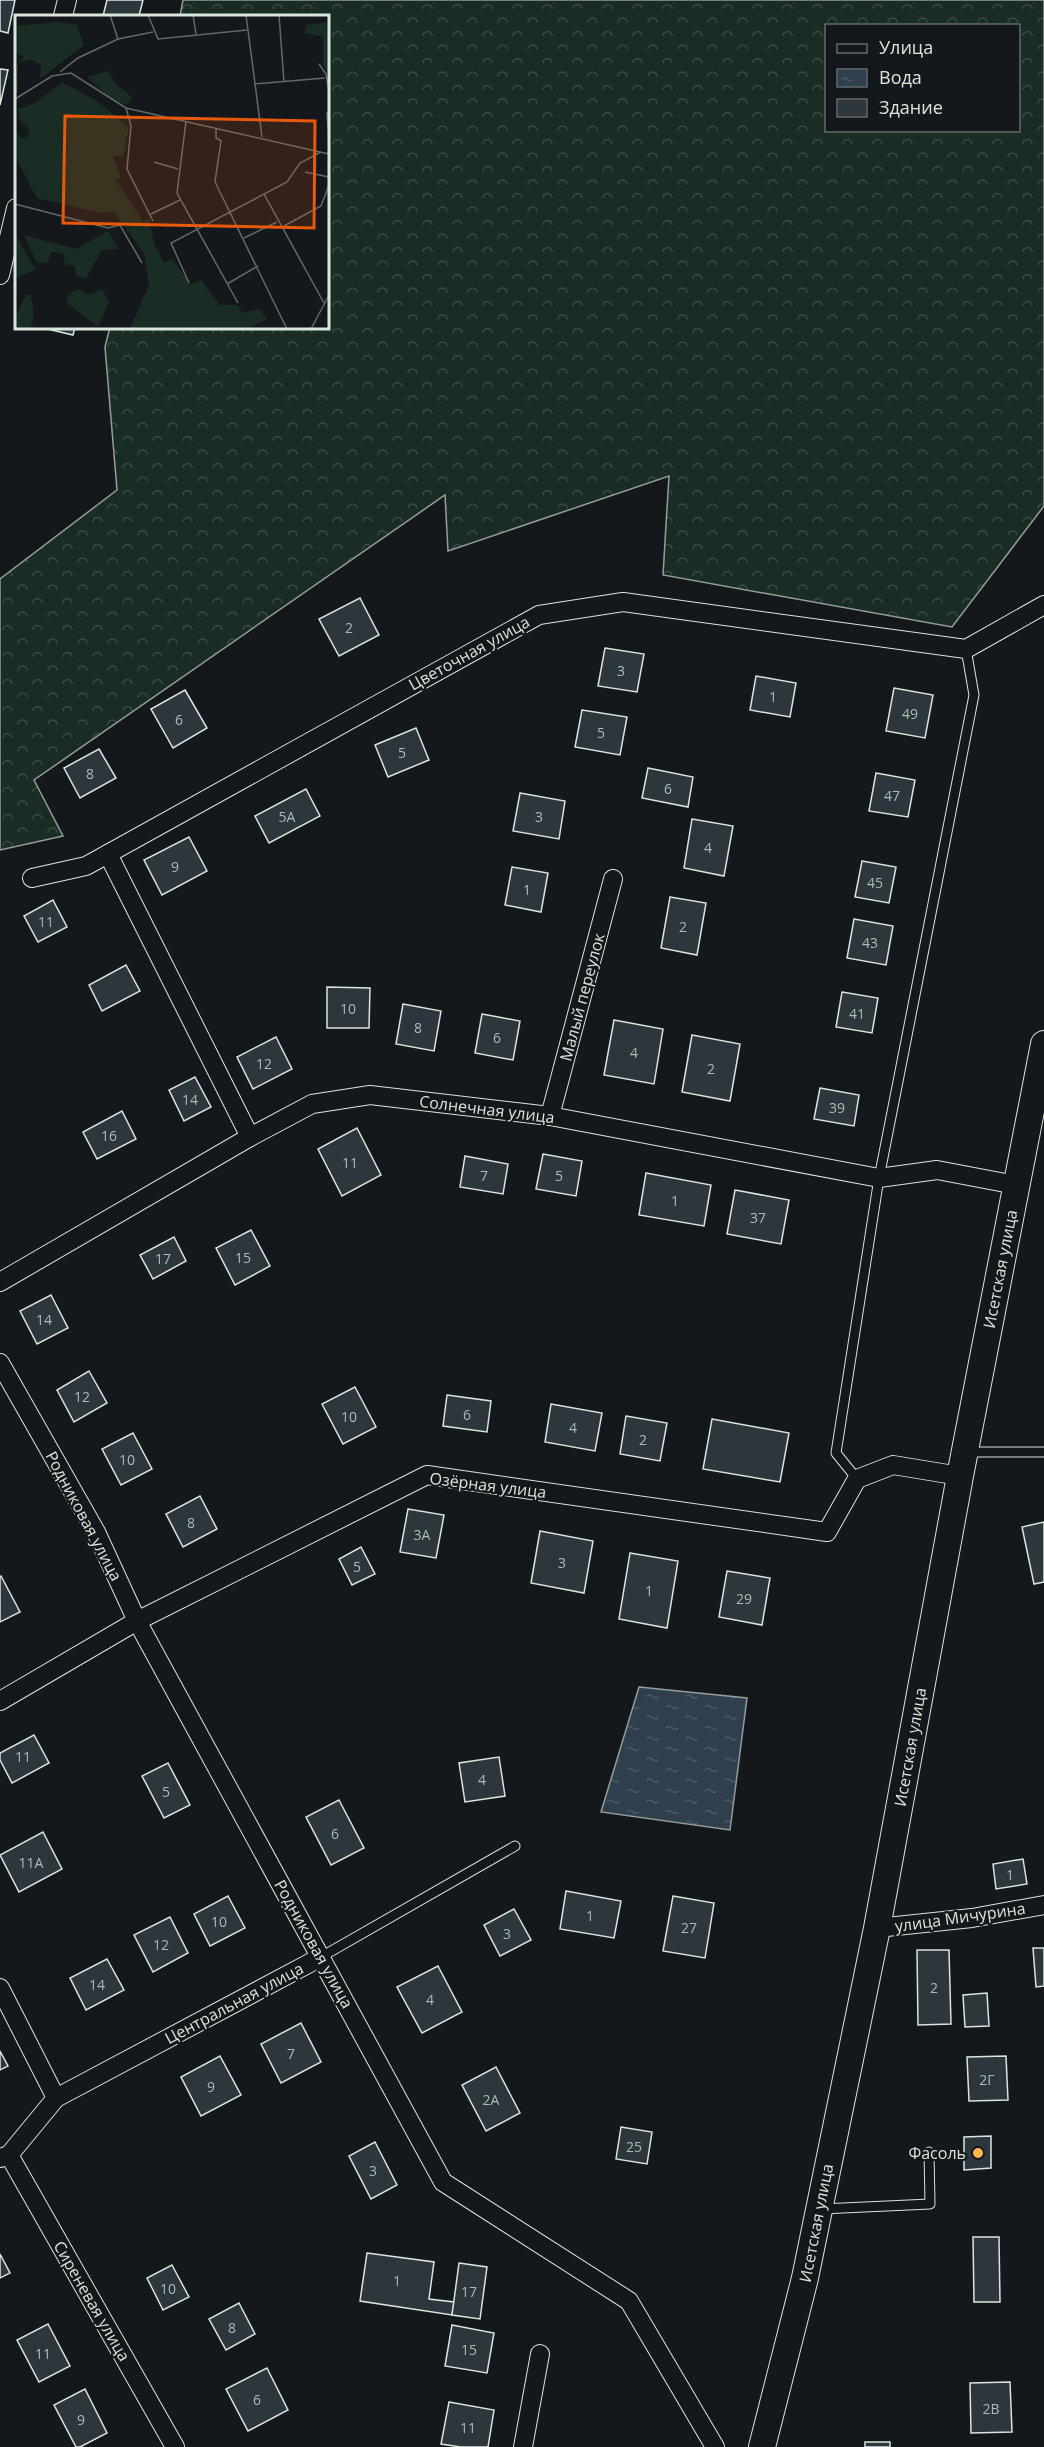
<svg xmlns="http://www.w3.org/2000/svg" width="1044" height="2447" viewBox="0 0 1044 2447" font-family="'Open Sans',sans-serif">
<defs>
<pattern id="forest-crowns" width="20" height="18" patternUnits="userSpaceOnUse" patternTransform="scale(1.5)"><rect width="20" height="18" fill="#1a2d24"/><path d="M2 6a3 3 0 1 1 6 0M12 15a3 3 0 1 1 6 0" fill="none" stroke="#3b4b43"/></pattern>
<pattern id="water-ripples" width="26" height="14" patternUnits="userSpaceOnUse" patternTransform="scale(1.5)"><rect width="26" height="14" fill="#2f3f4d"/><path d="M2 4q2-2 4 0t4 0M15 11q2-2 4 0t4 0" fill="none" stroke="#4c5b66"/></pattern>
</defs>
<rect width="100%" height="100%" fill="#14181c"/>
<path fill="url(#forest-crowns)" stroke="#939e99" stroke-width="1.5" fill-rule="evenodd" d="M183,0h861v506l-92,121 -289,-52 6,-99 -221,75 -3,-56 -411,285 29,56 -63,14v-271l117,-89 -12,-143 5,-20h217v-311h-147zM826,26h192v104h-192z"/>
<polygon fill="url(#water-ripples)" stroke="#939e99" stroke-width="1.5" points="639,1687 747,1698 730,1830 601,1812"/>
<g fill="#2c363c" stroke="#d8e6dc" stroke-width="1.5">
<polygon points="0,0 15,0 8,33 0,31"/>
<polygon points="107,0 143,0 139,16 103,16"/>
<polygon points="0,69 8,70 0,105"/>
<polygon points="39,327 75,327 73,335"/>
<polygon points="360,598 379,635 339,656 319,619"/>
<polygon points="605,648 644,654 637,692 598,686"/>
<polygon points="756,676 796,683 790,717 750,710"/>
<polygon points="894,688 933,695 925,738 886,731"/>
<polygon points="185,690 207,728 173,748 151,709"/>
<polygon points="582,710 627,717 620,755 575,747"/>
<polygon points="416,728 429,760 388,777 375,745"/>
<polygon points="99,749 116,778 80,798 64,768"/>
<polygon points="648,768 693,777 688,807 642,798"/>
<polygon points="876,773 915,780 908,817 869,811"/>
<polygon points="306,789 320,816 269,843 255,816"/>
<polygon points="520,793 565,801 559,839 513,831"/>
<polygon points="692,819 733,826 724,876 684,868"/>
<polygon points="189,837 207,871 162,895 144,860"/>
<polygon points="862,861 896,867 889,903 855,897"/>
<polygon points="512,867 548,873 541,912 505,905"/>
<polygon points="670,897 706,903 697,955 661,948"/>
<polygon points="53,900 67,927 38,942 24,916"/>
<polygon points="854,919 893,926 886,965 847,958"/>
<polygon points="126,965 140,991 102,1011 89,985"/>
<polygon points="327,987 370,988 369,1028 327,1028"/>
<polygon points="842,992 878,998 872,1033 836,1027"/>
<polygon points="403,1004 441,1011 434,1051 396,1044"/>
<polygon points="482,1014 520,1021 513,1060 475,1053"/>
<polygon points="614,1020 663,1029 654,1084 604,1075"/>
<polygon points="692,1035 740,1044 730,1101 682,1092"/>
<polygon points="276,1037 292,1069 253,1089 237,1057"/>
<polygon points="195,1077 211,1107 184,1121 169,1090"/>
<polygon points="820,1088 859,1095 854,1126 814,1119"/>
<polygon points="122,1111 136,1139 97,1159 83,1132"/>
<polygon points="357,1128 381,1175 342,1196 318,1149"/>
<polygon points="543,1154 582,1161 576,1196 536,1189"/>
<polygon points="465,1156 508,1164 503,1194 460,1187"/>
<polygon points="646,1173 711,1185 704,1226 639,1215"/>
<polygon points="735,1190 789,1200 781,1244 727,1234"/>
<polygon points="251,1230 270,1266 235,1285 216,1248"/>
<polygon points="174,1237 186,1261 153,1279 140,1255"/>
<polygon points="51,1295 68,1328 37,1344 20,1311"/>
<polygon points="89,1371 107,1403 74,1422 57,1390"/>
<polygon points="355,1387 376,1427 343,1444 322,1404"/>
<polygon points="447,1395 491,1401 487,1432 443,1426"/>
<polygon points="551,1404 602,1413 595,1451 545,1442"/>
<polygon points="626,1416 667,1423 660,1461 620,1454"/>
<polygon points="712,1419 789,1433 780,1482 703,1469"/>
<polygon points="133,1433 152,1469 121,1485 102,1449"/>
<polygon points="200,1496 217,1529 183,1547 166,1514"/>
<polygon points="408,1509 444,1515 436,1558 400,1552"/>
<polygon points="1044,1522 1044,1582 1034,1584 1022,1527"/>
<polygon points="540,1531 593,1541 584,1593 531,1583"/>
<polygon points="361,1547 375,1574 352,1585 339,1559"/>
<polygon points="630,1553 678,1561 667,1628 619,1619"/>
<polygon points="727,1571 770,1578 762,1625 719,1617"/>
<polygon points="1,1576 20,1612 0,1622 0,1577"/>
<polygon points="34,1735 49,1763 12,1783 0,1760 0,1753"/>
<polygon points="499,1757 505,1796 465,1802 459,1763"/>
<polygon points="168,1763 190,1805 164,1818 142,1776"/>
<polygon points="339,1800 364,1848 331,1865 306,1817"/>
<polygon points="43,1832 62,1869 19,1892 0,1855"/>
<polygon points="1023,1859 1027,1884 996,1889 993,1864"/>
<polygon points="566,1891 621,1901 614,1938 560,1929"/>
<polygon points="228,1896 245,1928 210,1946 194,1914"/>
<polygon points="673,1896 714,1903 705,1958 663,1951"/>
<polygon points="514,1909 531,1940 500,1956 484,1925"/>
<polygon points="170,1917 188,1953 153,1972 134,1935"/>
<polygon points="1033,1948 1044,1948 1044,1986 1036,1987"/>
<polygon points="917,1950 949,1950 951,2024 918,2025"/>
<polygon points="107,1959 124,1990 86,2010 70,1978"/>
<polygon points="438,1966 462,2012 422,2033 397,1987"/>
<polygon points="987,1993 989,2026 965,2027 963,1995"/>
<polygon points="301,2023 321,2062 281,2083 261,2044"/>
<polygon points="0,2051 8,2066 0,2070"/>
<polygon points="220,2056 241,2095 201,2116 181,2077"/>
<polygon points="1006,2056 1008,2100 969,2101 967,2057"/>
<polygon points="496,2067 520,2113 486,2131 462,2085"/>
<polygon points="621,2127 652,2132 647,2164 616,2159"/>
<polygon points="991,2136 991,2168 964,2170 964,2137"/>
<polygon points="375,2142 397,2185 371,2199 349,2156"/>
<polygon points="973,2237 999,2237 1000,2302 974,2302"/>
<polygon points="367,2253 434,2262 429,2299 454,2302 452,2315 360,2301"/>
<polygon points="0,2254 10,2273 0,2278"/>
<polygon points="459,2263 487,2267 480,2319 452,2315"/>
<polygon points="172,2265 189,2297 163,2310 147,2278"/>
<polygon points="239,2303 255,2334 226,2350 209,2319"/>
<polygon points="48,2324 70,2366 39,2382 17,2340"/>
<polygon points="452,2325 494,2333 487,2373 445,2366"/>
<polygon points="267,2368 288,2410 248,2431 226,2389"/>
<polygon points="1010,2382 1012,2432 971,2433 970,2383"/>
<polygon points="85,2389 107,2433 80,2447 76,2447 54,2405"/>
<polygon points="449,2402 494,2410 488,2447 461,2447 441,2444"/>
<rect x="865" y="2442" width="25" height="5"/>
</g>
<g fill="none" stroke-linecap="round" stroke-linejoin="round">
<g stroke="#d8e6dc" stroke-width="11">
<g id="service">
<polyline points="967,1452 1044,1452"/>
<polyline points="857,1479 836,1453 879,1178 974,695 966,649"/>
<polyline points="321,1957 515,1846"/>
<polyline points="821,2209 930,2204 929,2152"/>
</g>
</g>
<g stroke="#d8e6dc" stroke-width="20">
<g id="minor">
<polyline points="63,16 67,0"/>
<polyline points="0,275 16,208"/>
<polyline points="108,854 250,1137"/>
<polyline points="32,878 86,866 539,615 623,602 966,649 1044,605"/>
<polyline points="550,1116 613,879"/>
<polyline points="0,1282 250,1137 312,1104 370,1095 550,1116 879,1178 937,1170 1016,1185"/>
<polyline points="0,1363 96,1532 137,1621 443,2182 629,2301 715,2447"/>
<polyline points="0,1701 137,1621 427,1475 827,1532 857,1479 893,1465 960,1476"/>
<polyline points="877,1928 972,1918 1044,1905"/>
<polyline points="0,1988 56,2098"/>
<polyline points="9,2155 175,2447"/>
<polyline points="0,2158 9,2155 56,2098 321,1957"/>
<polyline points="523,2447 540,2354"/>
</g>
</g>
<g stroke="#d8e6dc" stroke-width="28">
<polyline id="secondary" points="762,2447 805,2278 877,1928 960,1476 1044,1044"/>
</g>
<use href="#service" stroke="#14181c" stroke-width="9"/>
<use href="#minor" stroke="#14181c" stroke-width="18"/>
<use href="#secondary" stroke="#14181c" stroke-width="26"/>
</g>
<circle fill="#ffb74d" stroke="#14181c" stroke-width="2" cx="978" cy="2153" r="6"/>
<g text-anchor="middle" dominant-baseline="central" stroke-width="4.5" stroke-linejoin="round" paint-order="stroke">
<g font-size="14" fill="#adbab4">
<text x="349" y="627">2</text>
<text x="621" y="670">3</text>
<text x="773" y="696">1</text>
<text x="910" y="713">49</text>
<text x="179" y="719">6</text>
<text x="601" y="732">5</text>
<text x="402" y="752">5</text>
<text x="90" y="773">8</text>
<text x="668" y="788">6</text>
<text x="892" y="795">47</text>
<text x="287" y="816">5А</text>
<text x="539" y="816">3</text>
<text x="708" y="847">4</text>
<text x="175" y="866">9</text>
<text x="875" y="882">45</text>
<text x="527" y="889">1</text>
<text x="46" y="921">11</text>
<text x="683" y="926">2</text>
<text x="870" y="942">43</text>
<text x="348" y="1008">10</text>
<text x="857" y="1013">41</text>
<text x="418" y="1027">8</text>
<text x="497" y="1037">6</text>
<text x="634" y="1052">4</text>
<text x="264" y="1063">12</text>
<text x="711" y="1068">2</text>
<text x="190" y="1099">14</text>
<text x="837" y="1107">39</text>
<text x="109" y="1135">16</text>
<text x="350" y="1162">11</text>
<text x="484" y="1175">7</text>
<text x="559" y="1175">5</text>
<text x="675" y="1200">1</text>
<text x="758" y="1217">37</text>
<text x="243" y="1257">15</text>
<text x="163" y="1258">17</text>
<text x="44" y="1319">14</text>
<text x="82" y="1396">12</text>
<text x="467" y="1414">6</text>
<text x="349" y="1416">10</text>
<text x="573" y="1427">4</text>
<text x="643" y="1439">2</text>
<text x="127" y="1459">10</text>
<text x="191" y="1522">8</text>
<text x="422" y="1534">3А</text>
<text x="562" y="1562">3</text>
<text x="357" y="1566">5</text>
<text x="649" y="1590">1</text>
<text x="744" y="1598">29</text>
<text x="23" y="1756">11</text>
<text x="482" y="1779">4</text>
<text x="166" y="1791">5</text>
<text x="335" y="1833">6</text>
<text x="31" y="1862">11А</text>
<text x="1010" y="1874">1</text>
<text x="590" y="1915">1</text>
<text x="219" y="1921">10</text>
<text x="689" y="1927">27</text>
<text x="507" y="1933">3</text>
<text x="161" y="1944">12</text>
<text x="97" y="1984">14</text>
<text x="934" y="1987">2</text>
<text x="430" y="1999">4</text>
<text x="291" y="2053">7</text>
<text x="987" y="2079">2Г</text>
<text x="211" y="2086">9</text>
<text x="491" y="2099">2А</text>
<text x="634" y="2146">25</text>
<text x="373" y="2170">3</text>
<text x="397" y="2280">1</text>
<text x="168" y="2288">10</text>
<text x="469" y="2291">17</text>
<text x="232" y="2327">8</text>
<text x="469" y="2349">15</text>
<text x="43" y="2353">11</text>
<text x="257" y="2399">6</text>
<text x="991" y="2408">2В</text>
<text x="81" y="2419">9</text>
<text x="468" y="2427">11</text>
</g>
<g font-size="16" fill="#d8e6dc" stroke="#14181c">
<text transform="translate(469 653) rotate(-29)">Цветочная улица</text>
<text transform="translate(582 997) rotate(-75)">Малый переулок</text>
<text transform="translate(487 1109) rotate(7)">Солнечная улица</text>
<text transform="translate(1000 1269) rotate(-79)">Исетская улица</text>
<text transform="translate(488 1485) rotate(7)">Озёрная улица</text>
<text transform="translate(84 1516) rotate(62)">Родниковая улица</text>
<text transform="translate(910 1747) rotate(-80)">Исетская улица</text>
<text transform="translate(960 1917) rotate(-8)">улица Мичурина</text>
<text transform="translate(314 1944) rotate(61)">Родниковая улица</text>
<text transform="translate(234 2003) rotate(-28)">Центральная улица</text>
<text transform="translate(816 2223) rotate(-79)">Исетская улица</text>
<text transform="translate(92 2301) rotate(60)">Сиреневая улица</text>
</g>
<g font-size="16" fill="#d8e6dc" stroke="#14181c" text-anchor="end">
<text x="966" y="2153">Фасоль</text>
</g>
</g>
<g transform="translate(15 15)">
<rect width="314" height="314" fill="#14181c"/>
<path d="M44,7l18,3 7,20 -44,34 1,-14 -12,-6 -11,5v28l-3,2 2,-30 7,-7 -9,-4v-27zM313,7v52l-5,-10v-27l-19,-4 3,-8zM92,56l9,13 16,13 -6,8 -16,-7 -23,-21zM47,67l35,19 32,26 -6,29h-10l8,22 -6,1 28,42 6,-3 5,25 10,20 8,-4 19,25 10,-4 19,25h17l5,8 17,-4 8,10 -18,9h-119l19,-43 -5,-31 -30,-42 -15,1 -62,-15 -22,-41v-30l5,11 7,-1 3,-7 -9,-8 -3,-13 17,-6zM93,216l11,18 -17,1 -17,29 -9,-4 -1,-9 -10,-2 -2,-11 -12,-1 -3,10 -11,1 -13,-28 52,14zM0,218l20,37 -20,8zM63,274l12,6 12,-6 7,13 -11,25 -32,-25 3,-8zM11,280h5l3,21 -4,12h-15v-10z" fill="#1a2d24"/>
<path fill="none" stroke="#626a69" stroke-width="1.5" d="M95,0l8,24M133,0l10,24 89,-9M178,0l3,19M231,0l16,122M264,0l5,67M304,49l7,10 3,18M45,57l18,-14 40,-19 35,-7M239,69l71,-6M0,84l37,-23 19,-3 55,35 203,46M111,93l5,18 -4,43 26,52M312,97l2,28M171,106l-9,72 61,110M201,114v9l5,3 -6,41 72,147M139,147l24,7M290,157l24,5M249,179l60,109M0,189l93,24 12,-3 22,38M136,199l29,-14M269,211l37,-20 8,-21M229,223l33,-16M174,268l-18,-40 116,-61 13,-19 21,-11M212,269l31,-18M296,314l18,-34"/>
<path fill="#e8590c" fill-opacity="0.15" stroke="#e8590c" stroke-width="3" d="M50,101l250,5 -1,107 -251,-5z"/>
<rect width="314" height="314" fill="none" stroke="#d8e6dc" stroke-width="3"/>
</g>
<rect x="825" y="24" width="195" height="108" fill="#14181c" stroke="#626a69" stroke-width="1.5"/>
<rect x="837" y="44" width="30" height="9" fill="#14181c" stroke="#626a69" stroke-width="1.5"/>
<text x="879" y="54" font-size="18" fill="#d8e6dc">Улица</text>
<rect x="837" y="69" width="30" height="18" fill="url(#water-ripples)" stroke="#626a69" stroke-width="1.5"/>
<text x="879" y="84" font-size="18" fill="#d8e6dc">Вода</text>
<rect x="837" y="99" width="30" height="18" fill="#2c363c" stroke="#626a69" stroke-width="1.5"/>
<text x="879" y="114" font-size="18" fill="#d8e6dc">Здание</text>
</svg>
